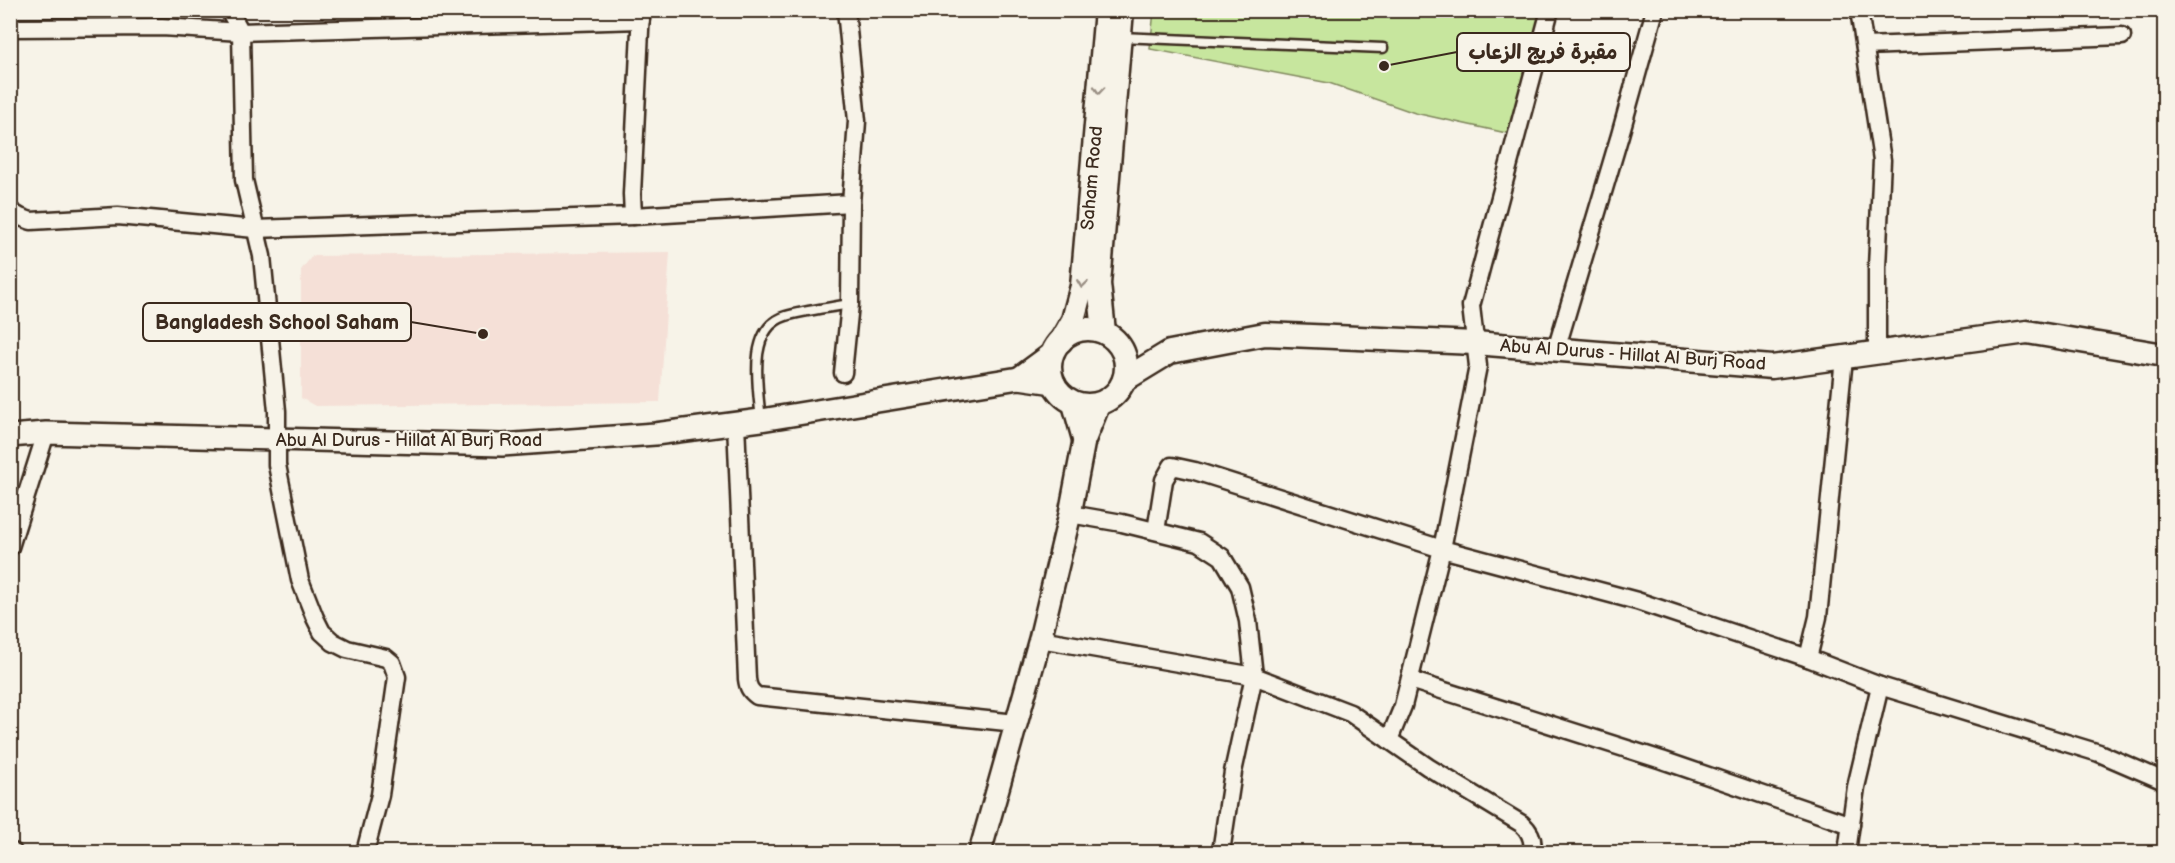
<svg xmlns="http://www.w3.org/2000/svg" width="2175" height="863" viewBox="0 0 2175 863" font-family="'Balsamiq Sans','Playpen Sans Arabic',sans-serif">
<rect width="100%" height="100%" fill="#f7f3e8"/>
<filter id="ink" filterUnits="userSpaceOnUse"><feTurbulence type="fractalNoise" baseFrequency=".0167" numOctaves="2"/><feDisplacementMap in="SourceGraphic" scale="12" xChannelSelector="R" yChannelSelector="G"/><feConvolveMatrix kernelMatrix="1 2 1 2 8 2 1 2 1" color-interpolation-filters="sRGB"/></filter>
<g filter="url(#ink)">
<polygon fill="#f5e0d7" points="670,252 660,402 315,406 301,398 301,270 312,256"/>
<polygon fill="#c7e69e" stroke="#81885e" stroke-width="1.5" points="1154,11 1544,11 1511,134 1415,113 1329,83 1150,49"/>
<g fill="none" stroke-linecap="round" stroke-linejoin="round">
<g stroke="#3b2a1e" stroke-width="13">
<g id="service">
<polyline points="1120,37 1383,48"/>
<path d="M761,420c-3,-32 -15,-92 25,-104 20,-6 43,-8 64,-12"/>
</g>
</g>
<g stroke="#3b2a1e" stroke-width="21">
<g id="minor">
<polyline points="229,10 241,32 244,180 262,256 277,411 277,465 300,580 315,618 322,632 333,642 347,649 386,658 392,663 397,677 380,795 365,852"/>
<polyline points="1859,10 1882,160 1877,267 1877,354"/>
<polyline points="10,28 162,27 241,32 641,20"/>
<polyline points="1865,46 2122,36"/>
<polyline points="10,211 20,217 31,221 118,216 255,229 633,216 632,194 641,10"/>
<polyline points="633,216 851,203"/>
<polyline points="1556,350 1620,135 1655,10"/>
<polyline points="843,373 850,304 851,203 857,121 846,10"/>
<path d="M736,423l11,256c1,8 3,12 10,17l259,27"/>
<polyline points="1070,514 1122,523 1199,542 1222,557 1240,587 1248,621 1254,676 1233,772 1221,852"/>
<polyline points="1156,531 1164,480 1172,466 1195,471 1442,549 1637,601 1808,658 1880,686 2099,753 2164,781"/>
<polyline points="10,547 46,433"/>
<path d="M1040,639l214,37 96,37 78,54 94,57c9,8 12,17 10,28"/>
<polyline points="1808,658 1818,617 1844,358"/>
<polyline points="1410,680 1662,760 1851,825"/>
<polyline points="1389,740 1403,706 1442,549 1478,366 1471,306 1550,10"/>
<polyline points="10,852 13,852"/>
<polyline points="1847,852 1856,787 1880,686"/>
</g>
</g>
<g stroke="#3b2a1e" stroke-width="26">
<g id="tertiary">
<polyline points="1019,378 1053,353"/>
<polyline points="1073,402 1084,441"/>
<polyline points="10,436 46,433 502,445 655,434 761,420 1019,378 1054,383"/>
<polyline points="980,852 1040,639 1070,514 1084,441 1099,404"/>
</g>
</g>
<g stroke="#3b2a1e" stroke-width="27">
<g id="secondary">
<circle cx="1088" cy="367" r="38"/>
<polyline points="1104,332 1099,284 1122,10"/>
<polyline points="1061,341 1073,320 1082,286 1106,10"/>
<polyline points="1124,380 1170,352 1265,334 1475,343 1772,367 2027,332 2164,355"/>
</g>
</g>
<use href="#service" stroke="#f7f3e8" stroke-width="8"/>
<use href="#minor" stroke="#f7f3e8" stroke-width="16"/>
<use href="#tertiary" stroke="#f7f3e8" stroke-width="21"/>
<use href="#secondary" stroke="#f7f3e8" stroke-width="22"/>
</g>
<defs><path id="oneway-chevron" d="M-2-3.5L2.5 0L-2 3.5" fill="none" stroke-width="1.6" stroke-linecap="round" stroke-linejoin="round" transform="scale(1.5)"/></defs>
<g stroke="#998e83">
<use href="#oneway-chevron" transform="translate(1099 90) rotate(95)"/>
<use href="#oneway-chevron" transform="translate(1082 284) rotate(98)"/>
</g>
</g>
<g text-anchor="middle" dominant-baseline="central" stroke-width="4.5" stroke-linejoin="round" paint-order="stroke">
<g font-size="18" fill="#3b2a1e" stroke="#f7f3e8">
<text transform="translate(1092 178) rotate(-85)">Saham Road</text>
<text transform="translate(1633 355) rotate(4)">Abu Al Durus - Hillat Al Burj Road</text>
<text x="409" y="440">Abu Al Durus - Hillat Al Burj Road</text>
</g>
</g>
<path fill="none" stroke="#3b2a1e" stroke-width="2" d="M1384 66L1457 52M483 334L411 322"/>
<g fill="#3b2a1e" stroke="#f7f3e8" stroke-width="2">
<circle cx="1384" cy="66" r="6"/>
<circle cx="483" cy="334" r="6"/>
</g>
<g fill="#f7f3e8" stroke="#3b2a1e" stroke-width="2">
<rect x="1457" y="33" width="173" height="38" rx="6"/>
<rect x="143" y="303" width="268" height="38" rx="6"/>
</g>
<g font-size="20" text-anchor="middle" font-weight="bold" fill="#3b2a1e">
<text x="1543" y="59">مقبرة فريج الزعاب</text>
<text x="277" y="329">Bangladesh School Saham</text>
</g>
<rect width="2175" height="863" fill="none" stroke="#f7f3e8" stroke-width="36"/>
<rect x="18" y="18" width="2139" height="827" fill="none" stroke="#3b2a1e" stroke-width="2" filter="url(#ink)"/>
</svg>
